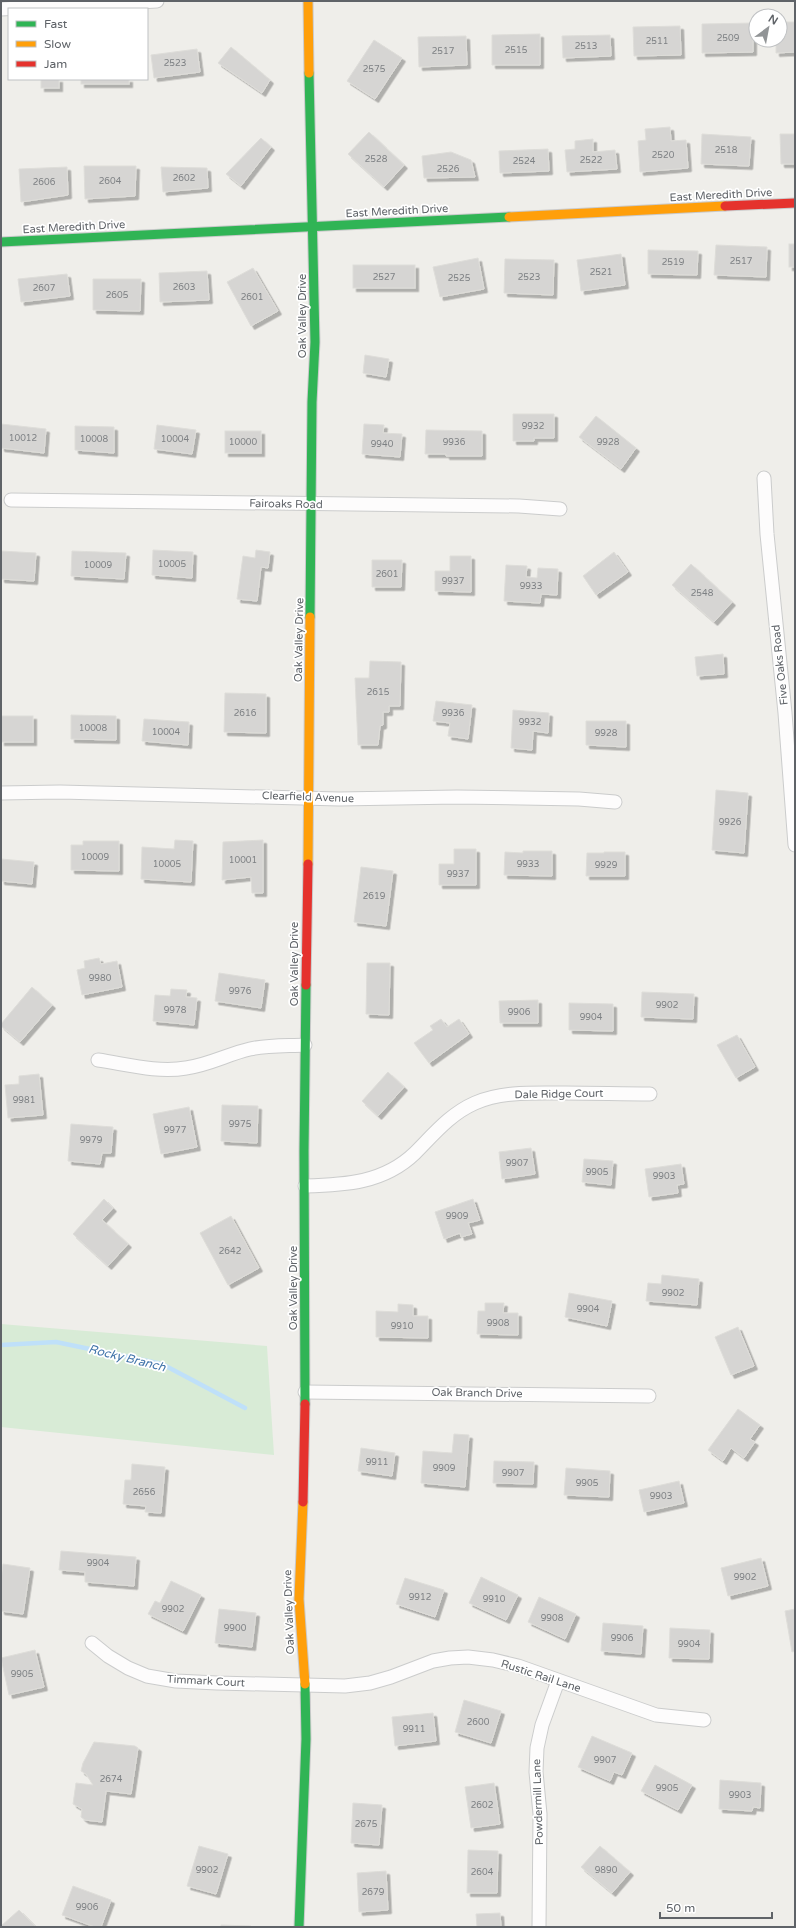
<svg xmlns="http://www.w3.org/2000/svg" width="796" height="1928" viewBox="0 0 796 1928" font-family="'Varela Round',sans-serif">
<defs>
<filter id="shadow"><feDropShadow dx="3.5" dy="3.5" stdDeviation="0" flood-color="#0004"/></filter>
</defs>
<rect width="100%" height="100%" fill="#efeeea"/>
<polygon fill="#d8ebd6" points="1,1324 267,1346 274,1455 1,1427"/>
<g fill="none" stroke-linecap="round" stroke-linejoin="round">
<polyline stroke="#bfe0f9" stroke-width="4.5" points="1,1345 56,1342 162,1364 245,1408"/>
</g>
<g fill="#d6d5d3" stroke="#deddd9" filter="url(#shadow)">
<polygon points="780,22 795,22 795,52 776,53 776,40 780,40"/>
<polygon points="753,23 753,52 702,53 702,24"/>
<polygon points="680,26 681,55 634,56 633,27"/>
<polygon points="540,34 540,65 492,65 492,35"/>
<polygon points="610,35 611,56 563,58 562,36"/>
<polygon points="466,36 467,65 419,67 418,37"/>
<polygon points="374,40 402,58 375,99 347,81"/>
<polygon points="231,47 270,80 262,93 218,63"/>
<polygon points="197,49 200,72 154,78 151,55"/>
<rect x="41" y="79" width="18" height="9"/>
<rect x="81" y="79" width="48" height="5"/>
<polygon points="670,127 671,141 686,140 688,168 640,172 638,141 646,140 645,129"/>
<polygon points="369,132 404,165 384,187 348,154"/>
<polygon points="702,134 751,137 749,166 701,164"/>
<polygon points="780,134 795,134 795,164 781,164"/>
<polygon points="261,138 271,147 241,186 226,174"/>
<polygon points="593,139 593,152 615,150 617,169 567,172 565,150 575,149 575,141"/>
<polygon points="548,149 549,171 500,173 499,151"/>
<polygon points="451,152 471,160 475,177 424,178 422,156"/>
<polygon points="84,166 136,166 135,196 85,199"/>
<polygon points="67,167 68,195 21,202 19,169"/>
<polygon points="161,167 207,168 208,188 163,192"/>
<rect x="789" y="244" width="6" height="23"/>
<polygon points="716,245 767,247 766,277 714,275"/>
<polygon points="648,250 698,251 697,275 648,274"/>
<polygon points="621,254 625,285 581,291 577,260"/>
<polygon points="478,258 484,289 440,297 433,267"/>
<polygon points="505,259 554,260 553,295 504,293"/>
<rect x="353" y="265" width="62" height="23"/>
<polygon points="253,268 278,311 251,326 227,282"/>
<polygon points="207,271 209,300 160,302 159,273"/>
<polygon points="67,274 70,296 21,302 18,279"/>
<polygon points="93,279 141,279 140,311 93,310"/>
<polygon points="365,355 389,359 386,377 363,373"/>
<polygon points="513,414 554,414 554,438 534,438 534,441 513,441"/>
<polygon points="596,416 636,448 621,469 579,437"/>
<polygon points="1,424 46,429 44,453 1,448"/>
<polygon points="364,424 384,425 383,433 402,434 400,457 362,454"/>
<polygon points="157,425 196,430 192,454 154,449"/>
<polygon points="75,426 114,427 114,453 75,450"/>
<polygon points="426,430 482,431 482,456 446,456 446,454 425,454"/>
<rect x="225" y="431" width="36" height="22"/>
<polygon points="153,550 193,552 192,578 152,575"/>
<polygon points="256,550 270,552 268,568 261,567 257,601 237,599 243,556 255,558"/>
<polygon points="1,551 36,553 34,581 1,579"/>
<polygon points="72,551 126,553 124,579 71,576"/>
<polygon points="614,552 628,572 596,595 583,576"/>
<polygon points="450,556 471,556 471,592 435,591 435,571 450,571"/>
<polygon points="372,560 402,560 401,587 372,587"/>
<polygon points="691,564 732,602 714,622 672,585"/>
<polygon points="506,565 527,566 526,577 537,578 538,568 558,569 557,595 541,594 540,603 504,601"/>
<polygon points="723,654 724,674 697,676 695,657"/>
<polygon points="370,661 401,662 400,706 389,706 389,712 383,712 383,725 380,726 378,745 358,745 355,678 369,678"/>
<polygon points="225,693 266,694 266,733 224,732"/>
<polygon points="436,701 472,705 468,739 448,736 450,723 433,721"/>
<polygon points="513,710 549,713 548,733 533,731 532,750 511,748"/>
<polygon points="71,715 116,716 116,740 71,739"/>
<rect x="1" y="716" width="32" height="26"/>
<polygon points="144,719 189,722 188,745 142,741"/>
<polygon points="586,721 626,721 626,747 586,745"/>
<polygon points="716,790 748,793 744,853 712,850"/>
<polygon points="175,840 193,841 191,882 141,879 142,847 174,849"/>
<polygon points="263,840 263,893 252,893 251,877 222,880 223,842"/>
<polygon points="83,841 119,841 119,871 71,870 71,845 83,845"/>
<polygon points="454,849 476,849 476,885 439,885 439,864 454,864"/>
<polygon points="523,851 552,851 552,876 504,875 505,852 523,853"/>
<polygon points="604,852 625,852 625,876 586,876 587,853 604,853"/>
<polygon points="1,859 34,862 32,884 1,881"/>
<polygon points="361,867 393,871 386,926 354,922"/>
<polygon points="99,958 101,964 117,961 122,987 82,995 77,970 85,968 84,961"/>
<polygon points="367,963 390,963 389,1015 366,1014"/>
<polygon points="219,973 265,980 261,1008 215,1001"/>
<polygon points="32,987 52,1005 20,1042 1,1026 1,1024"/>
<polygon points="171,989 187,990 186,997 197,998 194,1025 153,1021 155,995 170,996"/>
<polygon points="642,992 694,994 693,1019 641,1017"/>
<polygon points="538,1000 538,1023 500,1023 499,1001"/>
<polygon points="569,1003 613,1004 613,1031 569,1030"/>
<polygon points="441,1019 447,1027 459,1019 469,1034 429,1063 414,1043 433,1030 430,1026"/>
<polygon points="737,1035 755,1067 736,1078 717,1045"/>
<polygon points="388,1072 404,1087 378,1116 362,1101"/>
<polygon points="39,1074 43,1115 8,1118 5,1085 19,1084 19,1076"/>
<polygon points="222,1105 258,1106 257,1143 221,1141"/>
<polygon points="189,1107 197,1147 161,1154 153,1114"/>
<polygon points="71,1124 113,1127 111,1153 102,1153 100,1164 68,1161"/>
<polygon points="531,1148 535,1174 502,1179 499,1152"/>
<polygon points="584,1159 613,1161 611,1185 582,1182"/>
<polygon points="681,1164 684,1184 677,1185 678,1193 649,1197 645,1169"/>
<polygon points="104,1199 113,1208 102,1220 128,1244 108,1266 73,1234"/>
<polygon points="473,1199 480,1220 468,1223 472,1234 461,1237 460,1233 444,1239 435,1212"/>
<polygon points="231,1216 259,1268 228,1285 200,1233"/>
<polygon points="662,1275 699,1279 697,1305 646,1301 648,1283 661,1284"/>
<polygon points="569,1293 612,1301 607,1326 565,1317"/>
<polygon points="485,1303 504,1303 503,1313 518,1313 518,1335 477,1334 478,1311 485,1311"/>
<polygon points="398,1304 413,1305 413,1316 428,1316 428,1338 376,1337 376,1311 398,1312"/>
<polygon points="738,1327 754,1366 731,1375 715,1337"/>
<polygon points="738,1409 760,1425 750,1439 755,1442 744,1458 731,1448 723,1461 708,1450"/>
<polygon points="454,1434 469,1435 465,1487 421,1483 423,1451 452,1453"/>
<polygon points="361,1448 395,1453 392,1476 358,1471"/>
<polygon points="494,1461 534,1462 533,1484 493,1483"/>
<polygon points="132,1464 165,1467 161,1513 145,1512 146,1506 123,1504 125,1480 131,1480"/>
<polygon points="566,1468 610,1471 609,1497 564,1495"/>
<polygon points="679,1481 684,1503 644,1512 639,1490"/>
<polygon points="61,1551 136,1557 134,1586 85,1582 85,1572 59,1570"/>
<polygon points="761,1558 768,1586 728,1596 721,1568"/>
<polygon points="3,1564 30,1568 23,1614 1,1611 1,1580"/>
<polygon points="481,1577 518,1595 506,1620 469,1603"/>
<polygon points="405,1578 444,1590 435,1617 396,1604"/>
<polygon points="171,1581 201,1595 183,1631 148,1614 155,1601 160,1603"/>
<polygon points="539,1597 576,1614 565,1639 528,1622"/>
<polygon points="219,1609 256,1613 252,1647 215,1643"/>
<polygon points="795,1609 795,1651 792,1652 785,1611"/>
<polygon points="603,1623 643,1626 641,1654 601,1651"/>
<polygon points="670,1628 710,1630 709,1659 669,1658"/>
<polygon points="35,1650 44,1687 9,1695 1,1658"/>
<polygon points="464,1700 501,1711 491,1743 455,1732"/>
<polygon points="433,1713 436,1741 395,1746 392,1717"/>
<polygon points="592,1736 632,1753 622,1775 614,1772 610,1781 578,1767"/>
<polygon points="94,1742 135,1746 138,1748 131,1794 106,1791 102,1822 85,1820 81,1817 82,1809 73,1804 76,1783 93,1785 86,1774 81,1771 83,1763"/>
<polygon points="655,1765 692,1785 678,1810 641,1791"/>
<polygon points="720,1780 761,1783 760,1808 753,1807 752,1811 719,1809"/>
<polygon points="494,1783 500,1824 471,1828 465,1787"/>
<polygon points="353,1803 382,1805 379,1845 351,1843"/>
<polygon points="199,1846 228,1854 216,1894 187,1886"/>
<polygon points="600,1846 630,1872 612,1893 581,1867"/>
<polygon points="468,1850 498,1851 497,1893 467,1893"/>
<polygon points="386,1871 388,1910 359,1912 357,1873"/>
<polygon points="73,1886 111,1900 101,1927 95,1927 62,1915"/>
<polygon points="19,1910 36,1927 1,1927 1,1926"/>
<polygon points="500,1913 501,1927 477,1927 476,1914"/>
<polygon points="221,1925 251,1926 251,1927 221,1927"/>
</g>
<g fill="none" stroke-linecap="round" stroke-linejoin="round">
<g stroke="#cbcccc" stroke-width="15">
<g id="street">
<polyline points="1,9 157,1"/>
<polyline points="764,478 767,534 785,713 795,845"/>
<polyline points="11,500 519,506 560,509"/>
<polyline points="1,793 60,792 339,799 457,797 579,799 615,802"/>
<path d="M98,1060c28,4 59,13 88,8 23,-3 42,-14 64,-19 18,-4 37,-3 55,-4"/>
<path d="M305,1186c40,-1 79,-3 110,-33 19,-19 35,-39 60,-50 28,-12 60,-10 90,-10 29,0 57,1 85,1"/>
<polyline points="305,1392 649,1396"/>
<polyline points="92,1643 108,1656 128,1668 147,1676 176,1681 217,1683 345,1686 370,1683 391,1677 433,1661 450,1658 468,1657 493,1660 518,1666 656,1715 704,1720"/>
<polyline points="539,1927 540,1814 536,1772 537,1748 542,1725 558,1681"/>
</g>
</g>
<g stroke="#cacacb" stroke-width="11">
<g id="fast">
<polyline points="309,73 315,342 312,402 310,617"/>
<polyline points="1,242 509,217"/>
<polyline points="305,1404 304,1151 306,985"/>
<polyline points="299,1927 306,1739 305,1684"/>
</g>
</g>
<g stroke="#cacacb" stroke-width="11">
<g id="slow">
<polyline points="308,1 309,73"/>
<polyline points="509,217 725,206"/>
<polyline points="308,864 310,617"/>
<polyline points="303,1502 299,1599 305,1684"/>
</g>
</g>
<g stroke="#cacacb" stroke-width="11">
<g id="jam">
<polyline points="725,206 795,203"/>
<polyline points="306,985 308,864"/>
<polyline points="303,1502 305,1404"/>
</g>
</g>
<use href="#street" stroke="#fdfcfc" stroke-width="13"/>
<use href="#fast" stroke="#30b455" stroke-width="9"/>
<use href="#slow" stroke="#ff9f0a" stroke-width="9"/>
<use href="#jam" stroke="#e5322d" stroke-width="9"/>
</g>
<g text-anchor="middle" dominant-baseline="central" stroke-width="3.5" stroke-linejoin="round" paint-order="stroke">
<g font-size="9" fill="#7e8184">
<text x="728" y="38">2509</text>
<text x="657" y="41">2511</text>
<text x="586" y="46">2513</text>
<text x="516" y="50">2515</text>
<text x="443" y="51">2517</text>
<text x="175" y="63">2523</text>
<text x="374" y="69">2575</text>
<text x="726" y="150">2518</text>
<text x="663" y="155">2520</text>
<text x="376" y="159">2528</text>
<text x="591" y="160">2522</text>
<text x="524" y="161">2524</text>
<text x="448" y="169">2526</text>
<text x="184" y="178">2602</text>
<text x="110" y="181">2604</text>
<text x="44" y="182">2606</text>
<text x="741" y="261">2517</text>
<text x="673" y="262">2519</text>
<text x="601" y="272">2521</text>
<text x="384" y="277">2527</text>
<text x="529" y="277">2523</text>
<text x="459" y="278">2525</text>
<text x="184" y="287">2603</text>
<text x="44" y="288">2607</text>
<text x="117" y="295">2605</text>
<text x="252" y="297">2601</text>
<text x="533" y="426">9932</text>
<text x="23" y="438">10012</text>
<text x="94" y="439">10008</text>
<text x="175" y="439">10004</text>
<text x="243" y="442">10000</text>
<text x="454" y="442">9936</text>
<text x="608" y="442">9928</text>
<text x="382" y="444">9940</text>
<text x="172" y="564">10005</text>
<text x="98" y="565">10009</text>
<text x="387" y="574">2601</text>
<text x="453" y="581">9937</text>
<text x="531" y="586">9933</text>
<text x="702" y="593">2548</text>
<text x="378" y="692">2615</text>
<text x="245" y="713">2616</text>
<text x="453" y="713">9936</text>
<text x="530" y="722">9932</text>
<text x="93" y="728">10008</text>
<text x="166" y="732">10004</text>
<text x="606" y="733">9928</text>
<text x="730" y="822">9926</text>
<text x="95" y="857">10009</text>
<text x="243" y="860">10001</text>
<text x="167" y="864">10005</text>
<text x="528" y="864">9933</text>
<text x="606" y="865">9929</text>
<text x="458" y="874">9937</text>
<text x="374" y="896">2619</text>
<text x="100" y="978">9980</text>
<text x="240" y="991">9976</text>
<text x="667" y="1005">9902</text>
<text x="175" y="1010">9978</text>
<text x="519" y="1012">9906</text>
<text x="591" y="1017">9904</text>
<text x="24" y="1100">9981</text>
<text x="240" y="1124">9975</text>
<text x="175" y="1130">9977</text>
<text x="91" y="1140">9979</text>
<text x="517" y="1163">9907</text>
<text x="597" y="1172">9905</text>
<text x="664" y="1176">9903</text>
<text x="457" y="1216">9909</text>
<text x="230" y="1251">2642</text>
<text x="673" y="1293">9902</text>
<text x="588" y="1309">9904</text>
<text x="498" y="1323">9908</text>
<text x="402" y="1326">9910</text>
<text x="377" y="1462">9911</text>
<text x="444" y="1468">9909</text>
<text x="513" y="1473">9907</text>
<text x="587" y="1483">9905</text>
<text x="144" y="1492">2656</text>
<text x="661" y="1496">9903</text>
<text x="98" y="1563">9904</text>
<text x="745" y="1577">9902</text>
<text x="420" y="1597">9912</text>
<text x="494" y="1599">9910</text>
<text x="173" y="1609">9902</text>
<text x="552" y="1618">9908</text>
<text x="235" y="1628">9900</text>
<text x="622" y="1638">9906</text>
<text x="689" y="1644">9904</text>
<text x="22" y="1674">9905</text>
<text x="478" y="1722">2600</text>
<text x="414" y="1729">9911</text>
<text x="605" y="1760">9907</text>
<text x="111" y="1779">2674</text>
<text x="667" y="1788">9905</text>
<text x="740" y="1795">9903</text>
<text x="482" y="1805">2602</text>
<text x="366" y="1824">2675</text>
<text x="207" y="1870">9902</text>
<text x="606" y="1870">9890</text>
<text x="482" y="1872">2604</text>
<text x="373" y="1892">2679</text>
<text x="87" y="1907">9906</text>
</g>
<g font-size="11" fill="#5f6368" stroke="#fff">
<text transform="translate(721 195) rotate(-3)">East Meredith Drive</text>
<text transform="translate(397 211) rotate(-3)">East Meredith Drive</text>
<text transform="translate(74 227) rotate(-3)">East Meredith Drive</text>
<text transform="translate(302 316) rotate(-90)">Oak Valley Drive</text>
<text transform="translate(286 504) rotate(1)">Fairoaks Road</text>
<text transform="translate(299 640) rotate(-89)">Oak Valley Drive</text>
<text transform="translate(780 665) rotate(-96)">Five Oaks Road</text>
<text transform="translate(308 797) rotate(2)">Clearfield Avenue</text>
<text transform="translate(294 964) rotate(-90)">Oak Valley Drive</text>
<text transform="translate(559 1094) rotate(-1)">Dale Ridge Court</text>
<text transform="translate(293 1288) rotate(-90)">Oak Valley Drive</text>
<text transform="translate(477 1393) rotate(1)">Oak Branch Drive</text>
<text transform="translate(289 1612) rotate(-92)">Oak Valley Drive</text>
<text transform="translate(541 1676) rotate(18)">Rustic Rail Lane</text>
<text transform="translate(206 1681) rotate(3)">Timmark Court</text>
<text transform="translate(538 1802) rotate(-92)">Powdermill Lane</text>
</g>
<g font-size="12" font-style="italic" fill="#4174aa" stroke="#fff">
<text transform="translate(127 1358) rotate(14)">Rocky Branch</text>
</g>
</g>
<rect width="796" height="1928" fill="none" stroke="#5f6368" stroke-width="4"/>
<rect x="8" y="8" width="140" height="72" fill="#ffffff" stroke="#bfc1c3"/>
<rect x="16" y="21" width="20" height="6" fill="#30b455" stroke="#bfc1c3"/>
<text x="44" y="28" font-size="12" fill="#5f6368">Fast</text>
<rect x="16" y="41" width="20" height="6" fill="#ff9f0a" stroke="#bfc1c3"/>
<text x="44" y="48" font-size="12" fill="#5f6368">Slow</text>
<rect x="16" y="61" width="20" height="6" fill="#e5322d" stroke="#bfc1c3"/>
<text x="44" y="68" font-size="12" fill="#5f6368">Jam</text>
<g transform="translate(768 28) rotate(32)"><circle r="19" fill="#ffffff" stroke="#bfc1c3"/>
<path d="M0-3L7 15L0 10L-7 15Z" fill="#919496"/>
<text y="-6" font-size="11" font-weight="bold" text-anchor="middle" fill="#5f6368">N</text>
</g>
<path d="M660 1912v6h112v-6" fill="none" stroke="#5f6368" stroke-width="2"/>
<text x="666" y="1912" font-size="12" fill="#5f6368" stroke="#ffffff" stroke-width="3" paint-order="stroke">50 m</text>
</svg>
